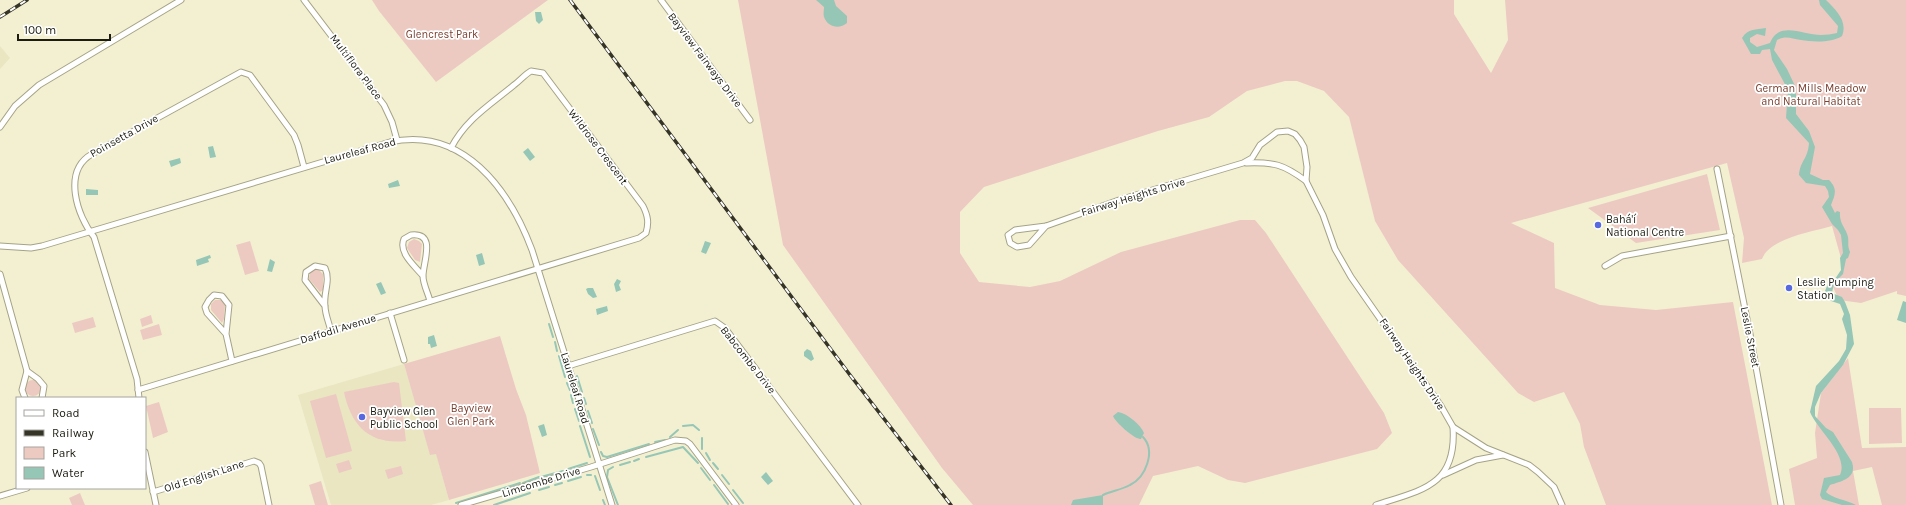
<svg xmlns="http://www.w3.org/2000/svg" width="1906" height="505" viewBox="0 0 1906 505" font-family="Karla,sans-serif">
<rect width="100%" height="100%" fill="#f3f0d2"/>
<g fill="#e9e6c1">
<polygon points="0,46 10,58 0,69"/>
<polygon points="404,364 430,454 436,453 449,500 431,505 331,505 298,395"/>
</g>
<g fill="#eccac1">
<polygon points="372,0 548,0 436,82 379,11"/>
<path d="M738,0h716v14l37,59 17,-33 -3,-40h401v296l-9,-2v-3l-36,12 -22,-3 -7,-15 12,-16 -12,-43c-20,6 -62,12 -70,33l-20,4 2,-25 -17,-75 -216,60 43,20 1,45 45,17 56,5 77,-8 39,203h-166l-22,-58 -4,-23 -16,-32 -30,10 -16,-9 -120,-133 -23,-39 -26,-104 -25,-26 -27,-10h-12l-38,10 -38,26 -51,14 -174,56 -24,25v41l19,29 51,5 30,-6 61,-29 119,-32h15l11,13 118,180 8,20 -15,16 -132,34 -17,-3 -30,-14 -45,10 -14,29h-166l-31,-37 -159,-223z"/>
<polygon points="1707,174 1720,230 1636,243 1588,208"/>
<polygon points="414,239 419,241 422,244 420,262 415,260 407,248 409,242"/>
<polygon points="250,241 259,271 245,275 236,245"/>
<polygon points="314,270 319,270 323,274 323,290 320,292 309,279 310,273"/>
<polygon points="215,300 221,300 225,305 224,319 222,323 211,310 211,304"/>
<polygon points="151,315 153,323 142,327 140,319"/>
<polygon points="93,317 96,327 75,333 72,323"/>
<polygon points="159,324 162,335 143,340 140,330"/>
<polygon points="500,336 516,389 526,415 540,473 449,500 436,454 430,455 404,364"/>
<polygon points="1848,358 1862,448 1906,447 1906,505 1882,505 1872,467 1853,471 1859,505 1795,505 1789,469 1817,458 1815,433 1821,393"/>
<circle cx="33" cy="388" r="8"/>
<path d="M394,382l5,1 7,58c-36,4 -55,-15 -62,-49z"/>
<polygon points="336,394 352,451 326,458 310,401"/>
<polygon points="159,402 168,432 153,438 146,406"/>
<polygon points="1869,408 1901,408 1902,443 1869,444"/>
<polygon points="349,460 352,469 339,473 336,464"/>
<polygon points="401,466 403,474 388,479 385,470"/>
<polygon points="321,481 328,505 315,505 309,485"/>
<polygon points="80,493 85,505 72,505 69,498"/>
</g>
<g fill="#96c6b5">
<path d="M816,0h18l2,6 11,10v7c-7,6 -19,5 -23,-6 -1,-3 0,-7 0,-10z"/>
<path d="M1819,0h7c10,10 22,21 16,36 -10,7 -30,6 -41,4 -10,-1 -14,-5 -24,0l-3,10 13,19 9,19v26l13,17 6,16 -5,27 13,6h6c9,9 6,15 2,25l4,8 2,-2 3,1c-1,12 6,16 8,25 1,7 -1,7 2,15l-2,6 -2,1 -3,15 -9,9 -2,10 10,4 3,5 5,13 4,29 -11,21 -22,28 -6,14v9l11,12 7,4 19,30c5,16 -9,19 -22,23l-4,7c5,6 21,8 30,13h-14l-20,-6 -2,-4 4,-17 16,-3c9,-20 -22,-44 -30,-63l6,-26 23,-25 7,-12 1,-14 -5,-16 2,-5 -4,-10 -9,-3 -6,-10 5,-12h5l6,-9 -1,-12 3,-5 -2,-18 -3,-5 -6,-6 -10,-17 7,-10 -1,-6 -3,-5 -19,-3 -7,-8c1,-14 9,-16 10,-32l-23,-25 2,-28 -16,-30 -2,-11 -8,1 -2,4h-9l-9,-16c6,-10 14,-8 24,-10l-1,8 -8,-2 -7,4v4l7,5 13,-4c9,-23 33,-8 51,-8 5,0 11,-1 16,-2l1,-7 -18,-21z"/>
<polygon points="535,12 541,12 543,20 539,24 536,21"/>
<polygon points="213,146 216,157 210,158 208,147"/>
<polygon points="528,148 535,157 530,161 523,152"/>
<polygon points="180,158 181,163 171,167 169,161"/>
<polygon points="398,180 400,186 389,188 388,184"/>
<polygon points="86,189 98,190 98,195 86,195"/>
<polygon points="705,241 711,243 706,254 701,252"/>
<polygon points="482,253 485,264 479,266 476,255"/>
<polygon points="210,255 211,258 208,259 209,262 197,266 196,260"/>
<polygon points="270,259 275,262 272,272 267,271"/>
<polygon points="617,279 621,281 619,285 621,290 616,292 614,284"/>
<polygon points="381,282 386,293 381,295 376,284"/>
<polygon points="588,288 593,288 597,297 593,298 588,294 586,289"/>
<polygon points="1903,301 1906,302 1906,323 1897,320"/>
<polygon points="607,306 608,311 597,315 596,309"/>
<polygon points="434,335 437,346 431,348 430,344 428,344 428,337"/>
<polygon points="807,349 811,351 814,359 811,361 804,356 804,352"/>
<path d="M1118,412c10,2 22,12 26,21l-3,6c-6,1 -26,-17 -28,-23z"/>
<polygon points="544,424 547,435 542,437 538,426"/>
<polygon points="766,472 773,481 768,485 761,477"/>
<polygon points="1103,495 1103,505 1071,505 1073,500"/>
</g>
<g fill="none" stroke-linecap="round" stroke-linejoin="round">
<g stroke="#96c6b5" stroke-width="2">
<polyline points="549,324 553,337"/>
<polyline points="555,342 557,351"/>
<polyline points="559,356 565,377"/>
<polyline points="577,376 582,392"/>
<polyline points="567,383 570,390"/>
<polyline points="571,395 573,403"/>
<polyline points="584,398 586,404"/>
<polyline points="575,409 579,421"/>
<polyline points="588,411 592,423"/>
<polyline points="580,426 590,457"/>
<polyline points="683,426 693,425 699,430"/>
<polyline points="593,429 599,445"/>
<polyline points="670,437 678,430"/>
<polyline points="702,438 702,449"/>
<polyline points="655,442 665,440"/>
<polyline points="601,452 603,456 607,457 649,444"/>
<polyline points="706,453 710,460"/>
<polyline points="646,457 683,447 698,463"/>
<polyline points="634,461 639,459"/>
<polyline points="713,463 718,469"/>
<polyline points="620,465 630,462"/>
<polyline points="613,467 608,470 607,477 618,505"/>
<polyline points="701,468 710,480"/>
<polyline points="568,469 587,463"/>
<polyline points="587,475 591,475"/>
<polyline points="722,475 729,484"/>
<polyline points="595,476 600,490"/>
<polyline points="541,477 563,471"/>
<polyline points="568,481 581,477"/>
<polyline points="523,483 539,477"/>
<polyline points="555,485 562,483"/>
<polyline points="714,485 728,504"/>
<polyline points="539,490 549,487"/>
<polyline points="733,490 743,503"/>
<path d="M1103,495c8,-4 18,-5 27,-10 16,-8 26,-34 13,-48"/>
<polyline points="603,500 605,505"/>
<polyline points="456,503 520,483"/>
<polyline points="494,505 530,493"/>
</g>
<g stroke="#a5a386" stroke-width="7">
<g id="minor">
<polyline points="304,0 384,105 392,122 397,140"/>
<polyline points="661,0 750,120"/>
<polyline points="0,127 15,106 39,85 181,0"/>
<path d="M1246,163c28,-1 37,1 60,18"/>
<polyline points="1717,169 1750,334 1781,505"/>
<polyline points="1046,226 1029,245 1017,247 1010,243 1008,235 1015,230 1046,226 1119,200 1243,163 1252,158 1260,145 1277,132 1288,131 1295,134 1300,140 1304,147 1307,167 1306,181 1323,215 1335,249 1351,277 1441,406 1453,427 1486,448 1529,465 1538,472 1554,487 1562,505"/>
<path d="M0,246l31,2 11,-2 348,-104c73,-16 119,47 142,108l80,255"/>
<polyline points="1605,266 1622,256 1731,236"/>
<polyline points="0,274 27,371 22,390 25,398"/>
<path d="M423,276c-8,-10 -25,-23 -19,-37l7,-4c26,-3 12,27 12,41 0,8 5,17 7,25"/>
<path d="M325,306l-20,-26 1,-8 9,-6 10,2c6,13 -2,25 0,38 0,8 4,17 6,25"/>
<polyline points="390,313 404,360"/>
<polyline points="226,334 207,313 205,307 209,300 214,295 222,296 229,305 226,334 232,361"/>
<polyline points="568,366 715,321 725,328 858,505"/>
<polyline points="27,371 38,379 44,386 42,398"/>
<path d="M138,390l501,-152 7,-5c3,-10 2,-17 -3,-27l-100,-133 -12,-2c-7,4 -11,10 -17,14 -24,20 -48,34 -63,63"/>
<path d="M139,398l-2,-19 -43,-142c-17,-21 -32,-66 -2,-83l149,-82 9,3 44,60 4,10 6,22"/>
<polyline points="145,452 156,505"/>
<polyline points="1443,475 1476,460 1503,455"/>
<polyline points="153,492 254,461 259,463 261,466 269,505"/>
<polyline points="0,496 27,488"/>
<polyline points="461,505 591,467 675,440 686,441 690,444 736,505"/>
<path d="M1376,505c46,-15 81,-19 77,-78"/>
</g>
</g>
<use href="#minor" stroke="#fff" stroke-width="5"/>
<g stroke="#353427" stroke-width="3.5">
<g id="rail">
<polyline points="570,0 850,375 951,505"/>
<polyline points="0,17 27,0"/>
</g>
</g>
<use href="#rail" stroke="#fff" stroke-width="2" stroke-dasharray="6" stroke-linecap="butt"/>
</g>
<g fill="#5869e0" stroke="#fff" stroke-width="1.5">
<circle cx="1598" cy="225" r="4"/>
<circle cx="1789" cy="288" r="4"/>
<circle cx="362" cy="417" r="4"/>
</g>
<g text-anchor="middle" dominant-baseline="central" stroke-width="3.5" stroke-linejoin="round" paint-order="stroke">
<g font-size="11" fill="#7b4031" stroke="#fff">
<text x="442" y="34">Glencrest Park</text>
<text x="1811" y="88">German Mills Meadow<tspan x="1811" dy="13">and Natural Habitat</tspan></text>
<text x="471" y="408">Bayview<tspan x="471" dy="13">Glen Park</tspan></text>
</g>
<g font-size="11" fill="#1d1c11" stroke="#fff">
<text transform="translate(705 60) rotate(53)">Bayview Fairways Drive</text>
<text transform="translate(356 67) rotate(53)">Multiflora Place</text>
<text transform="translate(124 136) rotate(-29)">Poinsetta Drive</text>
<text transform="translate(598 147) rotate(53)">Wildrose Crescent</text>
<text transform="translate(360 151) rotate(-15)">Laureleaf Road</text>
<text transform="translate(1133 197) rotate(-17)">Fairway Heights Drive</text>
<text transform="translate(338 329) rotate(-17)">Daffodil Avenue</text>
<text transform="translate(1750 337) rotate(79)">Leslie Street</text>
<text transform="translate(748 360) rotate(52)">Babcombe Drive</text>
<text transform="translate(1412 364) rotate(56)">Fairway Heights Drive</text>
<text transform="translate(575 388) rotate(73)">Laureleaf Road</text>
<text transform="translate(204 476) rotate(-18)">Old English Lane</text>
<text transform="translate(541 482) rotate(-17)">Limcombe Drive</text>
</g>
<g font-size="11" fill="#1d1c11" stroke="#fff" text-anchor="start">
<text x="1606" y="219">Bahá'í<tspan x="1606" dy="13">National Centre</tspan></text>
<text x="1797" y="282">Leslie Pumping<tspan x="1797" dy="13">Station</tspan></text>
<text x="370" y="411">Bayview Glen<tspan x="370" dy="13">Public School</tspan></text>
</g>
</g>
<rect x="16" y="397" width="130" height="92" fill="#ffffff" stroke="#a5a4a0"/>
<rect x="24" y="410" width="20" height="6" fill="#ffffff" stroke="#a5a4a0"/>
<text x="52" y="417" font-size="12" fill="#1d1c11">Road</text>
<rect x="24" y="430" width="20" height="6" fill="#353427" stroke="#a5a4a0"/>
<text x="52" y="437" font-size="12" fill="#1d1c11">Railway</text>
<rect x="24" y="447" width="20" height="12" fill="#eccac1" stroke="#a5a4a0"/>
<text x="52" y="457" font-size="12" fill="#1d1c11">Park</text>
<rect x="24" y="467" width="20" height="12" fill="#96c6b5" stroke="#a5a4a0"/>
<text x="52" y="477" font-size="12" fill="#1d1c11">Water</text>
<path d="M18 34v6h92v-6" fill="none" stroke="#1d1c11" stroke-width="2"/>
<text x="24" y="34" font-size="12" fill="#1d1c11" stroke="#ffffff" stroke-width="3" paint-order="stroke">100 m</text>
</svg>
